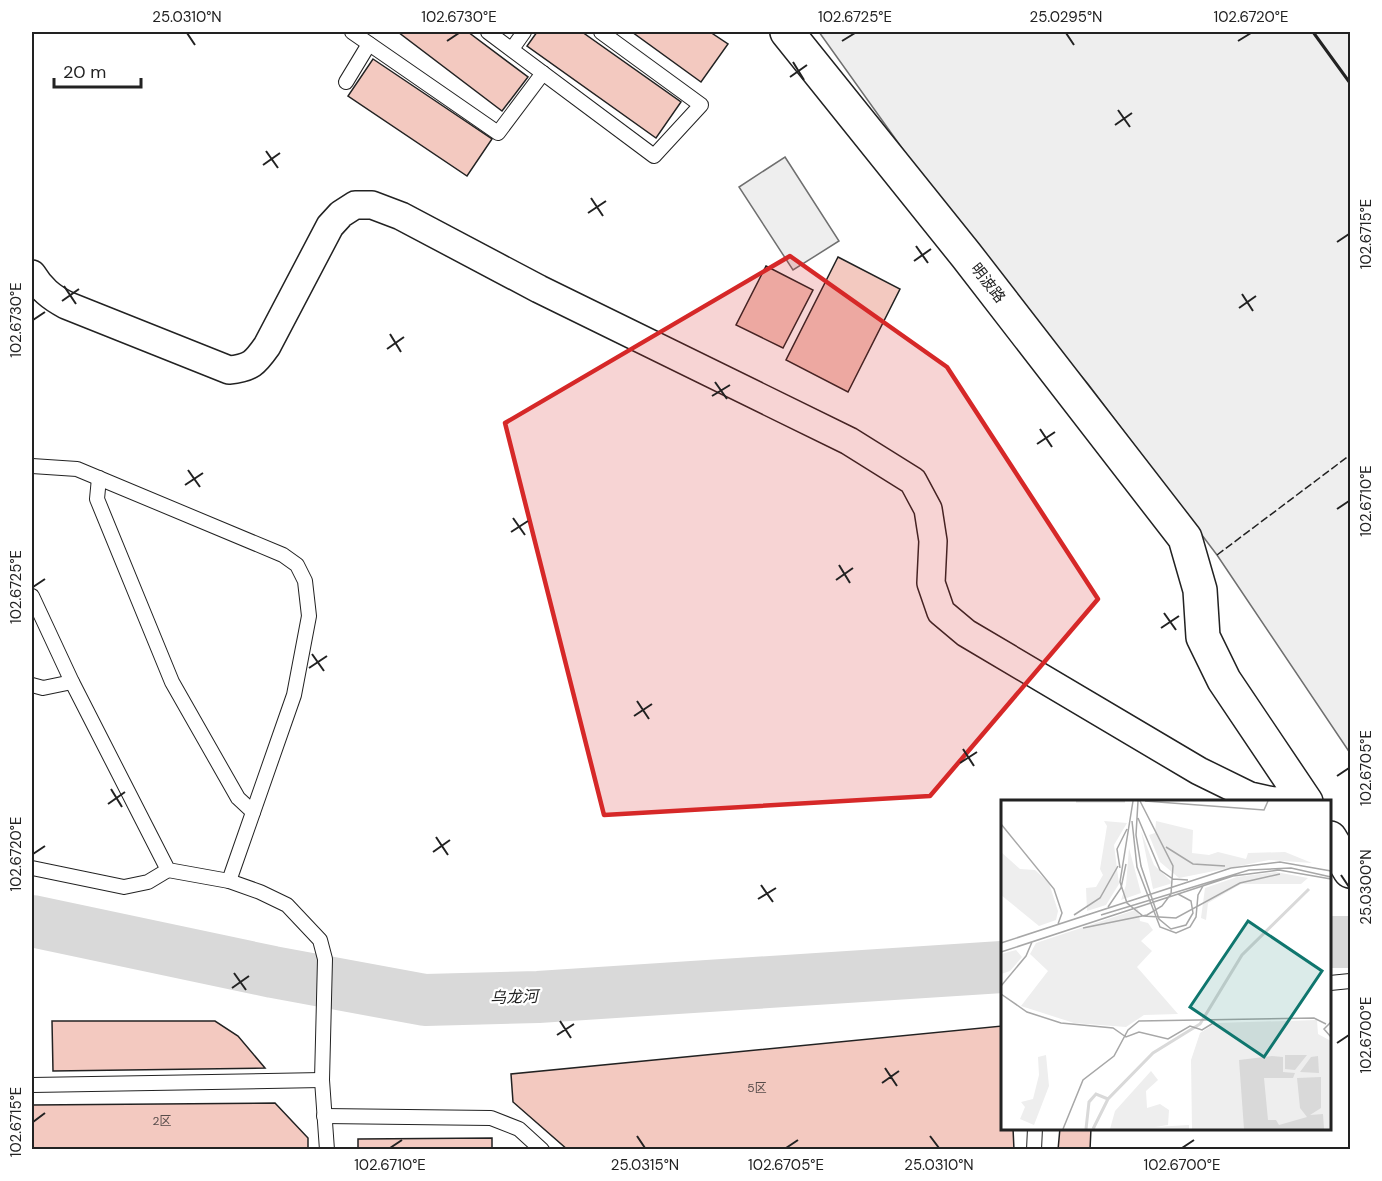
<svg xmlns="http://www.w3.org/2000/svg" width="1382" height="1181" viewBox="0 0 1382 1181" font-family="'DM Sans','Noto Sans SC',sans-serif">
<rect width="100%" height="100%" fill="#fff"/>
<g fill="#eee" stroke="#6f6f6f" stroke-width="1.5">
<polygon points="819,32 1350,32 1350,753 1217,555 1088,384 977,253"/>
<polygon points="785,157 839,241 793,270 739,187"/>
</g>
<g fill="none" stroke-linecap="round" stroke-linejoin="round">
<g stroke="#d9d9d9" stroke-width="52">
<polyline points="32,921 273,972 425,1000 538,997 1002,967"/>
<polyline points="1330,942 1350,942"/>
</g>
</g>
<g fill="#f3c9c0" stroke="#222" stroke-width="1.5">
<polygon points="398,32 468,32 528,77 502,111"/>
<polygon points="537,32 582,32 681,102 656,138 527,46"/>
<polygon points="632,32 710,32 728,44 701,82"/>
<polygon points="373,59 492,139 467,176 348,96"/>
<polygon points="838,257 900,289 848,392 786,360"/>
<polygon points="766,266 813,290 783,348 736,325"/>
<polygon points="52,1021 215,1021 238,1036 265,1068 53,1071"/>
<polygon points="1002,1026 1002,1128 1013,1128 1014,1150 568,1150 513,1102 511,1074"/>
<polygon points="275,1103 308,1138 308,1150 32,1150 32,1105"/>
<polygon points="1060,1128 1091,1128 1090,1150 1058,1150"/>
<polygon points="492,1138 492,1150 358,1150 358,1139"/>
</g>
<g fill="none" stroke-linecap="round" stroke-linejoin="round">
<g stroke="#222" stroke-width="16">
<g id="service">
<polyline points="352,32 498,133 543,73"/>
<polyline points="488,32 654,156 701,105 601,32"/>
<polyline points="512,49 524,32"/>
<polyline points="346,82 369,44"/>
<polyline points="32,466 77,469 283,555 297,565 305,581 309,616 294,695 229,881"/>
<polyline points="99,478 97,499 172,682 238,798 253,812"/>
<polyline points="32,596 72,682 168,870 229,881 260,892 287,905 320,940 325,959 322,1080 327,1150"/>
<polyline points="32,685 43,688 72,682"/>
<polyline points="32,868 124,887 148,882 168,870"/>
<polyline points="1330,983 1350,981"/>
<polyline points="32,1085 322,1080"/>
<polyline points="324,1116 491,1118 519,1129 542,1150"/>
<polyline points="1034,1150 1035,1128"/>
</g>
</g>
<g stroke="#222" stroke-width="30">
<path id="minor" d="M32,274c9,15 19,23 34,31l163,65c22,-2 26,-7 38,-24l63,-120 11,-12 14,-9h17l29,11 138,73 310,152 64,40 15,28 5,32 -2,42 10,29 25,21 233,138 51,25 23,5 32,-2"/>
</g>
<g stroke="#222" stroke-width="36">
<g id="tertiary">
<polyline points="787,32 966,255 1185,538 1200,590 1203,637 1224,680 1306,802"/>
<polyline points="1330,838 1350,871"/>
</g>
</g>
<use href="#service" stroke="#fff" stroke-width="14"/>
<use href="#minor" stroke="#fff" stroke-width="27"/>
<use href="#tertiary" stroke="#fff" stroke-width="33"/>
<polyline stroke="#222" stroke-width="1.5" stroke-dasharray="8 3" stroke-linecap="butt" points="1217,555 1350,455"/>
<polyline stroke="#222" stroke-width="3" points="1313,32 1350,83"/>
</g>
<path fill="#d62828" fill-opacity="0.2" stroke="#d62828" stroke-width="4.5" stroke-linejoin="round" d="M790,256l157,111 151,232 -168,197 -326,19 -99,-392z"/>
<path fill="none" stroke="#222" stroke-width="2" d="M187,33l8,12M1066,33l8,12M447,41l12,-8M842,41l13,-8M1238,41l13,-8M793,62l11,18M790,77l17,-12M1118,110l12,17M1115,125l17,-12M266,151l12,17M263,165l17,-12M591,198l12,18M588,213l18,-12M1337,242l12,-8M916,246l12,17M914,261l17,-12M64,286l12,18M1242,294l11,17M62,301l17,-12M1239,308l17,-12M33,320l12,-8M390,334l11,18M387,349l17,-12M715,382l12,17M712,396l18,-11M1040,429l12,18M1037,444l18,-12M188,470l12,17M185,485l18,-12M1337,509l12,-8M513,518l12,17M511,532l17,-11M839,565l11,18M836,580l17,-12M33,587l12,-8M1164,613l12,17M1161,628l18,-12M312,654l12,17M309,668l18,-12M637,701l12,18M634,716l18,-12M963,749l11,17M960,763l17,-11M1337,776l12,-8M111,789l11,18M108,804l17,-12M436,837l12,18M433,852l17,-12M33,854l12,-8M1341,875l8,12M761,885l12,17M758,899l18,-11M234,973l12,17M232,988l17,-12M560,1021l11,17M557,1035l17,-11M1337,1043l12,-8M885,1068l12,18M882,1083l17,-12M33,1122l12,-9M637,1136l8,12M930,1136l9,12M390,1148l12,-8M786,1148l12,-8M1182,1148l12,-8"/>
<g text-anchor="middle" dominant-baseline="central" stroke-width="4.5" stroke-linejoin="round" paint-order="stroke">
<g font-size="12" fill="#564c4a">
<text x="757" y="1088">5区</text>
<text x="162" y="1121">2区</text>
</g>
<g font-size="15" fill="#222" stroke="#fff">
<text transform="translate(988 283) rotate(52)">明波路</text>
</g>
<g font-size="16" font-style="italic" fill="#222" stroke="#fff">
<text transform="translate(514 997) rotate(-2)">乌龙河</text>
</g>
</g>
<g transform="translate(1001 800)">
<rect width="330" height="330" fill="#fff"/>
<path d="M103,21l23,2 -13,22 5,39 -13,21 -19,6 -1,-23 10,-1 7,-12 -3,-6 7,-43zM155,21l37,9 -1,23 17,2 9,-3 28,7 2,-6 37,-1 27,11 -43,-3 -90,18 -19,-16 -11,-27 6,-2zM140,31l13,34 19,18 -20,6zM128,48l12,45 -20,7 5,-15zM0,52l19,17 15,1 14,13 9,28 -2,9 -17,6 -38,-31zM275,72l32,6 -7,6h-60l-33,19 -2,17 -5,-2 4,-30 32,-11zM137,109l2,12 8,2 5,7 -12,11 11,10 -15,16 41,47 -34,1 -18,12 -52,-4 -53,-17 27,-35 -18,-17 6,-11zM15,150l6,7 -12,14 -9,3v-20zM316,220l1,14 13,7v88h-139l-1,-69 9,-27 16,-10zM45,255l3,31 -15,39 -14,-6 5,-12 -4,-5 12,-3 6,-24 -1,-18zM150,271l7,9 -12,11 1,17 13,-4 9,6 -1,15 -13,2 34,-2v4h-79l5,-18z" fill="#eee"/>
<path d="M306,255l-12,15 -10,-1v-14zM271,256l11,1v15l12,1 -2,5h-29l4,42h8l3,5 28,-8 -7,-9 -3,-30 24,-1v31l-11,7 13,-1 1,15h-80l-5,-69zM317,256l1,17 -19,-1 11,-15z" fill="#d9d9d9"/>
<path fill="none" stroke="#d9d9d9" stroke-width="3" d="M75,1h49M85,329l3,-27 7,-8 12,5M92,329l15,-30 45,-46 47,-29 42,-69 67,-66"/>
<path fill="none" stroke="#a7a7a7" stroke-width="1.5" d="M132,1l-13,81 7,21 16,13 33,2 64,-35 40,-9M137,1l-2,34 5,31 18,53 12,10 15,-4 7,-12 -2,-12 -13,-7M144,1l119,9 4,-9M137,18l22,52 13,9 15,1M131,21l5,46 23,60 16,6 14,-6 6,-10 2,-22 5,-9M0,24l53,65 8,24 -4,11M165,47l27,17 32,2M119,68l-3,-19 10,-20M107,107l13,-19 5,-24M73,115l26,-17 18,-32M100,115l148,-45 42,-2 40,9M82,128l64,-13 15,-9 9,-12 2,-28 -33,-65M0,143l230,-75 49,-6 51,9M0,152l232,-76 46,-6 52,9M0,186l25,-30 6,-14M0,194l26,18 34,11 52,5 13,9 13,-5 29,7 22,-13 12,4 13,-8M330,222l-7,7 7,8M62,329l20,-49 31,-24 14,-26 11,-9 175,-3 12,6"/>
<path fill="#0f766e" fill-opacity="0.15" stroke="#0f766e" stroke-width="3" d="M247,121l74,50 -58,86 -74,-50z"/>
<rect width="330" height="330" fill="none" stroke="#222" stroke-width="3"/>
</g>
<rect width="1382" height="1181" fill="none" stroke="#ffffff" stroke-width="66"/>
<path d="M54 78v9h87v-9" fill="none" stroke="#222222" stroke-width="3"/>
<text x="63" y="78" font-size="18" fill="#222222" stroke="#ffffff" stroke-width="4.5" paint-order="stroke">20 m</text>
<rect x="33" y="33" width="1316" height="1115" fill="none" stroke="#222" stroke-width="2"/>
<g font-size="15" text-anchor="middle" fill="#222">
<text x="187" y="22">25.0310°N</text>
<text x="459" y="22">102.6730°E</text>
<text x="855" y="22">102.6725°E</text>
<text x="1066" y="22">25.0295°N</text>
<text x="1251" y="22">102.6720°E</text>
<text transform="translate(1366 234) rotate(-90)" y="5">102.6715°E</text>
<text transform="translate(16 320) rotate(-90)" y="5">102.6730°E</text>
<text transform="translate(1366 501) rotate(-90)" y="5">102.6710°E</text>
<text transform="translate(16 587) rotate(-90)" y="5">102.6725°E</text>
<text transform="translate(1366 768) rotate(-90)" y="5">102.6705°E</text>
<text transform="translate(16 854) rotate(-90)" y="5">102.6720°E</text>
<text transform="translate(1366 887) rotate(-90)" y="5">25.0300°N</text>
<text transform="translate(1366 1035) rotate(-90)" y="5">102.6700°E</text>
<text transform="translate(16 1122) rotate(-90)" y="5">102.6715°E</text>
<text x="390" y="1170">102.6710°E</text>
<text x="645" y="1170">25.0315°N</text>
<text x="786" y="1170">102.6705°E</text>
<text x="939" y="1170">25.0310°N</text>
<text x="1182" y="1170">102.6700°E</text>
</g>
</svg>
